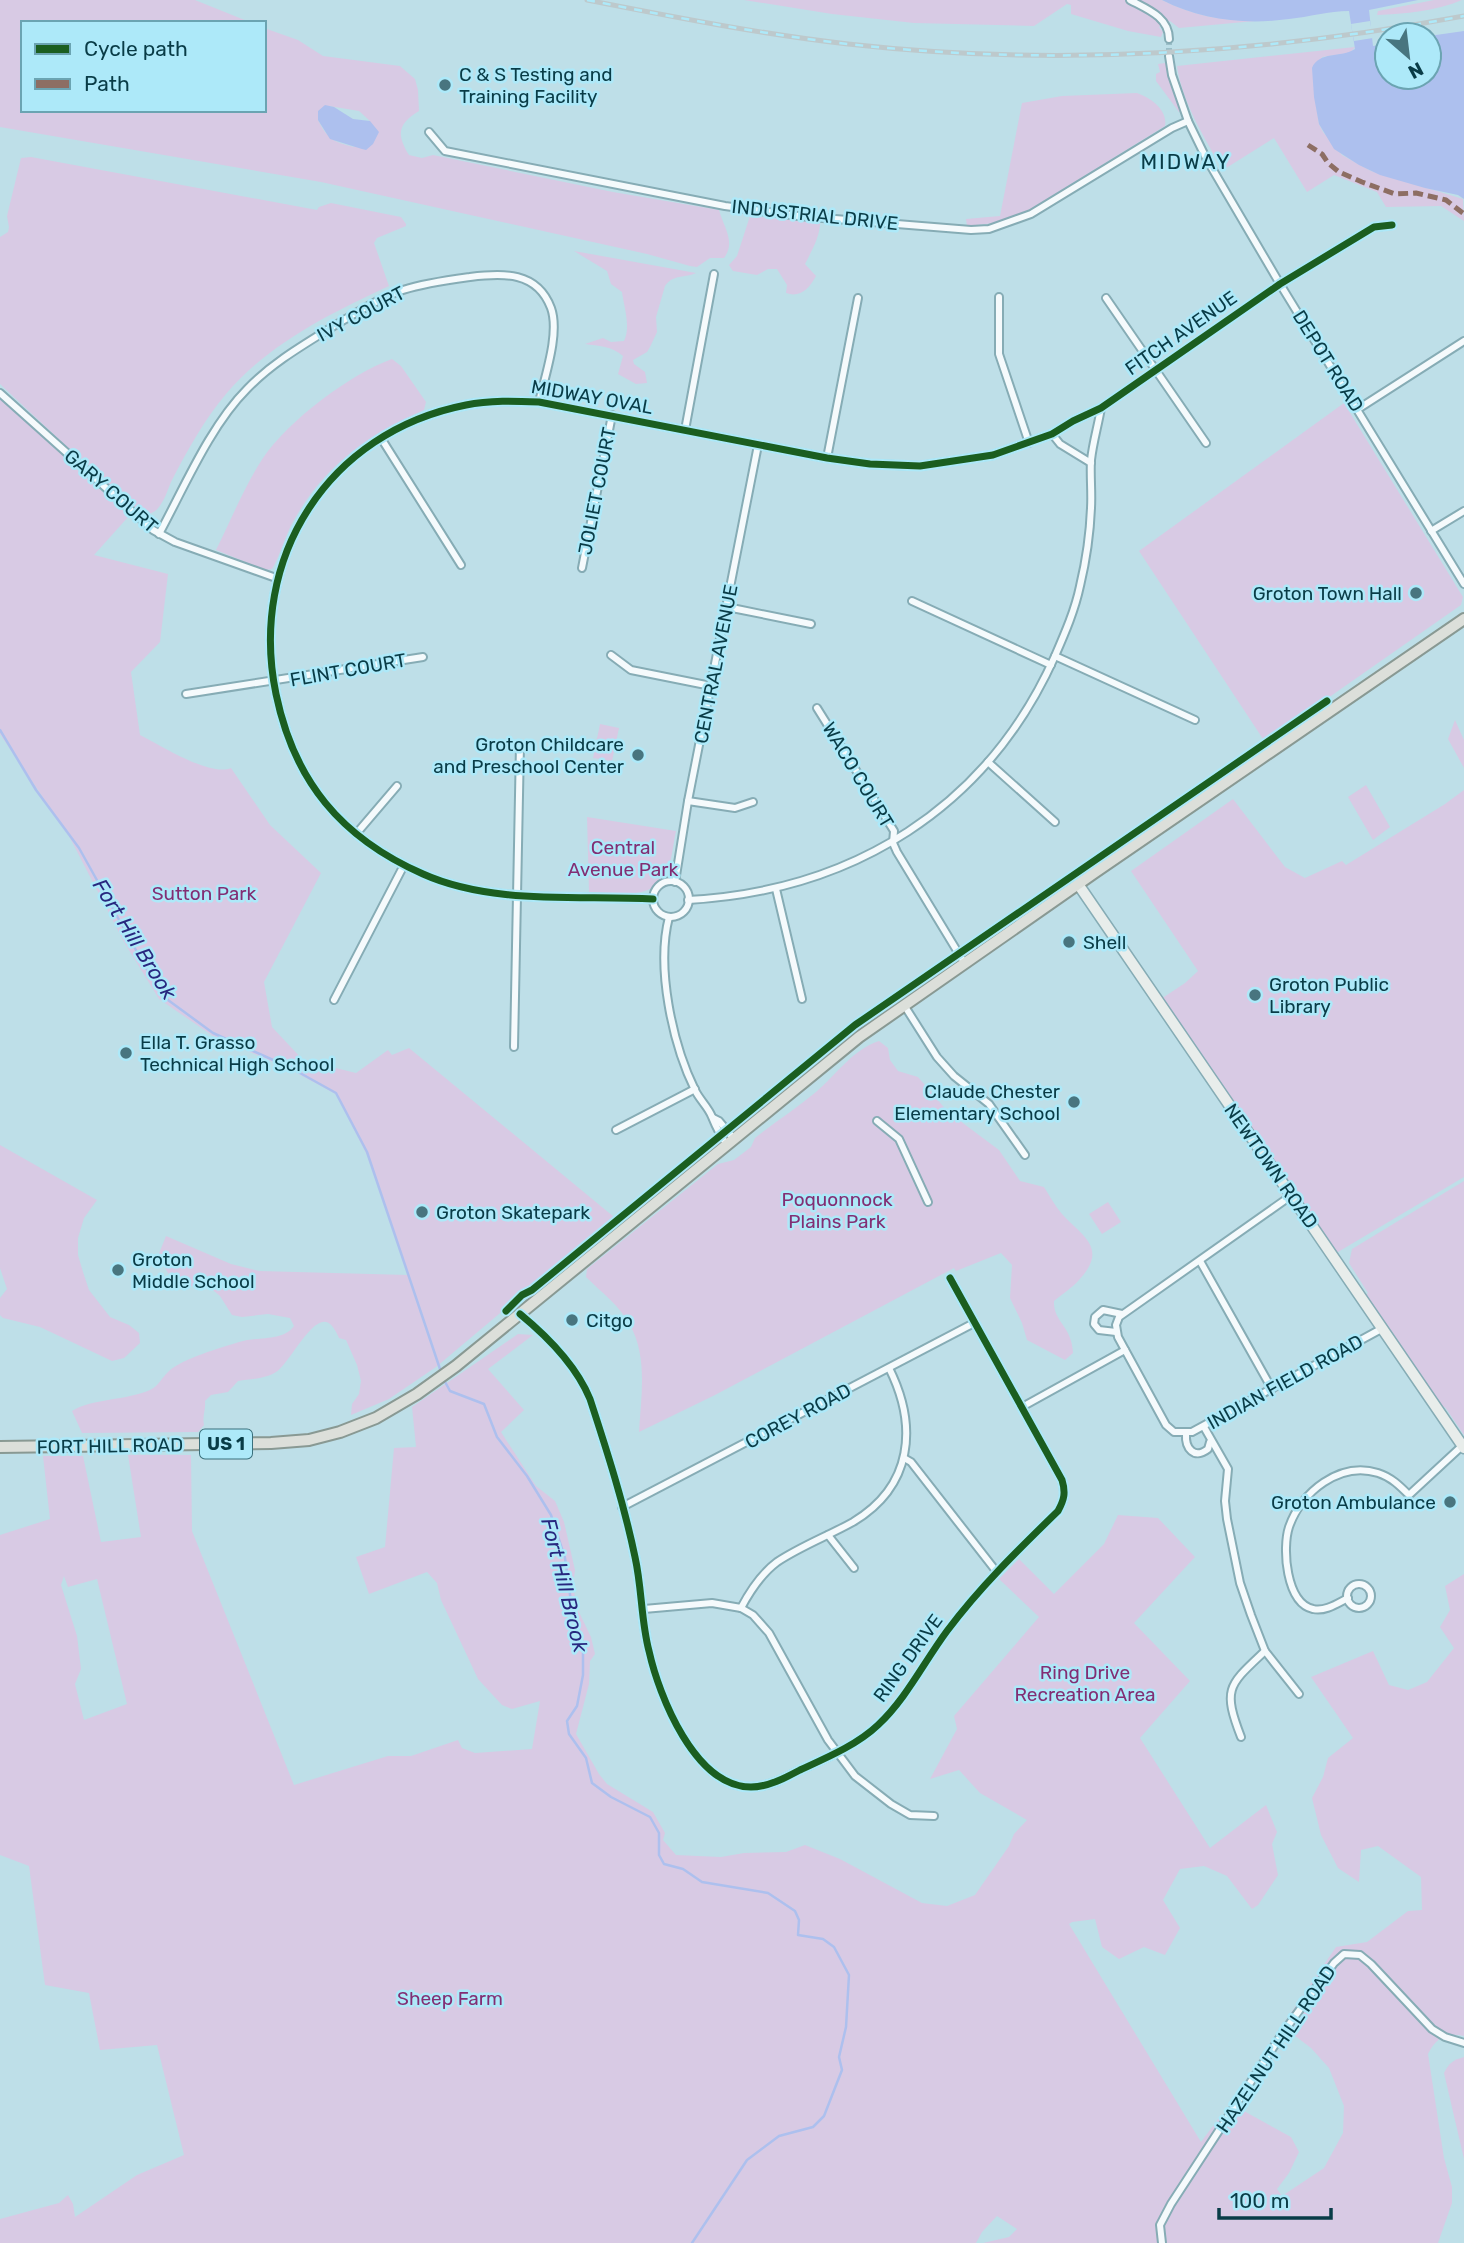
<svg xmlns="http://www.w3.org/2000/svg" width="1464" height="2243" viewBox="0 0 1464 2243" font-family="Rubik,sans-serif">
<rect width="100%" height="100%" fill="#bedfe8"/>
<g fill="#d8cae4" fill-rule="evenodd">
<path d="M0,0h195l57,23h-229v87h241v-82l34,12 25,16 77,10 15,13 3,11 1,21c-21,13 -23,23 -10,44l13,3 11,-3 180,37 106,18c5,18 17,32 5,48h-14l-13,9 -7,-1 -43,-12 -326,-72 -321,-55zM329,106l30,5 11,10 -16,26c-20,-5 -26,-7 -36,-27z"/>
<path d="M744,0h418c30,15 60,21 93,21l-76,7 -9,-7 -11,6 4,5 -2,5 -33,-6 -57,-17v-9l-4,-1 -33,22 -120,-3 -82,-9z"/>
<path d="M1434,0h28c-25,11 -58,14 -85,15l1,-4z"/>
<path d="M1355,47l-5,6 -28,4 -8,35 5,32 4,8 19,23 29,16 92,28 1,22 -23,-15 -55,1 -9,-15 -43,-17 -27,17 -33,-54 -51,32c-18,-31 -41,-68 -46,-104z"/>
<polygon points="1165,63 1181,112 1179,112 1156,81 1156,74 1160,72 1158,64"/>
<path d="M1137,93c14,5 31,17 28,33l-144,89 -17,7 -37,4 -1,-7 34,-3 22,-113 40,-7z"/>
<path d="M31,157l286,53 2,-3 12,-4 70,14 5,7v2l-29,12 -3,5 15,43c-58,27 -121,58 -163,108 -22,26 -39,57 -54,86 -4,8 -6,17 -11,24 -3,5 -6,8 -12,10l-20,-9 -129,-121v-147l8,-5 1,-5 -2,-11 14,-58z"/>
<path d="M750,216l70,7c0,14 -9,29 -15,41l11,12c-7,13 -16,22 -30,17l1,-8 -10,-16h-9l-11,6 -24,-4 -4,-6 8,-9z"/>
<path d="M574,251l122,22c-10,5 -23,1 -31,13l-9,31 1,15 -7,15 -3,5 -14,8 1,4 11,8 2,11 -11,1 -18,-10 5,-18c-11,-10 -25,-10 -38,-12l18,-6 8,4 13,-1c7,-14 0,-34 -2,-49l-11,-8 -4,-13z"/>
<path d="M392,359l9,7 25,36 -2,8c-55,24 -100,56 -130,110 -9,15 -13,34 -22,49l-7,1 -49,-20c15,-30 28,-63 47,-92 25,-37 87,-84 129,-99z"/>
<path d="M0,398l129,118 -35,39 74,19 -8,68 -29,30 9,63c20,10 70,42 91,33l39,57 51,48 -57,109 8,45 31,33 53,13 32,-23 4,5 17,-7 205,169 -178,150 -47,32 -38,16 1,-11 7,-10 2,-13 -4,-16 -11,-25 -7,-2c-2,-4 -5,-11 -9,-14 -16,-14 -41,41 -54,48 -11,7 -26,7 -38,9l-10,11 -17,3 -6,6c1,9 -3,15 -1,24l-6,7 -116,1 -10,-22c18,-12 56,-11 78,-21 9,-4 12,-13 19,-19 15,-13 51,-23 70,-29 18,-6 44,0 55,-16l-4,-8 -22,-4 -26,3 -10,-2 -12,-19 -11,-9 -18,-1 -10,-5 -13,-8 -10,-17 8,-20 65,28 28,7 149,4 -41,-120 -31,-61 -45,-24 -78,-34 -54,-37 -35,-57 -55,-106 -69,-102z"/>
<polygon points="1344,403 1463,597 1461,605 1265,742 1139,551"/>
<polygon points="1455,720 1464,740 1464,768 1448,739"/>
<polygon points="600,724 619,728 612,761 593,758"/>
<polygon points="1366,785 1390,827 1373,840 1348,797"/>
<polygon points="1464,790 1464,1177 1333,1255 1162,999 1162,996 1164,997 1185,983 1198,971 1131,871 1233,799 1285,867 1305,878 1342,861 1346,865 1445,804"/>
<path d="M587,817l89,14c-3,13 -4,31 -10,43 -14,27 -53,19 -77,18z"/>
<path d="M879,1041l9,7 2,12 8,11 20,6 30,35 51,38 21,31 24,6c6,9 11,19 18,27 20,22 47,34 17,66 -7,8 -17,14 -25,21 -1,21 18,25 19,52l-8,7 -38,-20 -5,-17 -12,-25 2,-33 -11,-12 -45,18 -2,-3 -239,127 -76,37c2,-35 9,-75 -9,-107 -9,-18 -30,-34 -44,-48l1,-8 131,-105 16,-4 17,-13 4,-9c20,-16 42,-30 61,-46 21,-18 36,-42 63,-51z"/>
<polygon points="0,1145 97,1200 84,1218 78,1238 78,1255 83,1272 89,1290 110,1317 129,1325 139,1333 140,1343 124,1358 112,1361 40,1327 3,1318 0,1315 0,1298 7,1289 0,1268"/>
<polygon points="1464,1181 1464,1435 1445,1407 1441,1409 1362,1298 1368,1293 1349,1263 1352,1249"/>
<polygon points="1108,1202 1121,1222 1102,1234 1089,1214"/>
<path d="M518,1334l15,1 -45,34 36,41 -23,22 35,54 19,15 9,21 11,48 -2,16 4,22 14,29 4,17 -5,7 -1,23 -13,50 23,40 8,10 46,28 12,21 -2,7 13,15 45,2 23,-4 42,-1 19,-7 35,14 82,44 25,3 28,-11 34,-49 5,-12 13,-14 -47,-27 -21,-23 -29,9 27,-50 -3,-13 85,-99 -40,-38 20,-20 35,35 50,-50 14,-29 40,3 37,39 -61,66 56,58 -50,57 70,110 56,-43 11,27 -5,12 6,31 -20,30 -6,4 -25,-33 -23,-10 -24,3 -17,31 17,28 -15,27 -21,-8 -25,12 -17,-12 -7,-28 -23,3 -3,2 132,218 18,-24 23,-8 49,27 8,15 -10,21 -12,16 5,7 42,-28 19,-35 1,-27 -15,-38 -18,-20 -29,-22 54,-79 31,-5 41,-31 14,-1 -1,-33 -43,-31 -17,4 -2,32 -21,-14 -17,-33 -9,-37 11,-21 5,-19 25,-20 -42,-61 62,-26 16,34 19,5 19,-8 27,-34 -14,-21 10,-17 -5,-24 19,-12v462c-18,-4 -28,2 -36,18l16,104 8,29v16l-14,40h-455l26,-6 8,-8 -20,-13 -15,16 -6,11h-976v-24l59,-16 9,-8 5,9 2,13 62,-42 47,-20 -27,-110 -57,5 -11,-57 -44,-8 -16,-119 -29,-11v-320l50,-16 -7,-63h40l18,86 40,-5 -13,-82h63l1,76 102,254 94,-29h23l47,-16 4,8 13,5 57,-4 8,-48 -28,8 -10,-4 -24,-26 -37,-79 -4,-17 -10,-11 -58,22 -13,-37 29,-10 9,-99 22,-1 -4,-40zM64,1576l4,11 29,-8 30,125 -43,16 -9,-36 6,-15 -4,-33 -16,-51z"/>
<path d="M1464,2057v102l-20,-86c5,-10 9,-13 20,-16z"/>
</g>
<g fill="#adc0ee">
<path d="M1162,0h256l-49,10 4,36 14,-2v33h42v-41l35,-5v168l-6,-4 -33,-7 -45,-13 -21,-10 -25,-16 -15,-25 -5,-27 -2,-29c7,-17 29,-10 43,-19l-6,-38c-20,0 -40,6 -60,8 -44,6 -88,1 -127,-19z"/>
<polygon points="325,105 334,107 353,119 370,121 379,132 373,144 366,150 362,149 330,139 318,120 318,111"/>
</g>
<polygon fill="#bedfe8" points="1370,21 1373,38 1354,41 1351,24"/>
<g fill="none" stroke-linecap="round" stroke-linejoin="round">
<g stroke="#adc0ee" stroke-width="2.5">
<polyline points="0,730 36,790 79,848 151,977 168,1000 213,1033 291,1068 336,1093 367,1152 441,1372"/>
<polyline points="443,1378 450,1391 484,1404 497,1437 527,1476 551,1515 565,1558 572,1609 583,1643 583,1675 577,1706 567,1721 569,1734 586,1758 592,1783 611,1797 650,1817 659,1833 659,1855 664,1864 683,1869 702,1882 768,1893 795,1911 799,1920 798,1935 823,1939 834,1947 849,1975 846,2027 839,2057 842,2070 824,2116 813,2127 779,2136 747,2160 692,2243"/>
</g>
<polyline stroke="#9abec8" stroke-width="6" stroke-dasharray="6 3" stroke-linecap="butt" points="1169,39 1169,56"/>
<g stroke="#86acb5" stroke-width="10">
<g id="minor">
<path d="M1130,0c17,9 39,17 39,39"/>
<polyline points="1169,56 1172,75 1188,121 1206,158 1280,284 1464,584"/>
<polyline points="429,132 445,151 725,206 798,216 971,230 989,229 1031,214 1172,128 1188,121"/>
<polyline points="999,297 999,354 1029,443"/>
<polyline points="1106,298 1206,443"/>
<polyline points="0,393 153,530 175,542 276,578"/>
<polyline points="1358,409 1464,341"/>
<polyline points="685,430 714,274"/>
<polyline points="1052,434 1060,444 1091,463"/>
<polyline points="381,438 461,565"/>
<polyline points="827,458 858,298"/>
<polyline points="1431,531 1464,511"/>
<path d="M159,534c25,-46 51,-108 88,-145 26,-27 58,-45 90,-65 21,-12 42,-26 66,-34 22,-7 45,-10 67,-13 33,-4 67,-6 81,31 9,25 -6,68 -12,94"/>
<polyline points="582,568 612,415"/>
<polyline points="912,601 1051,665"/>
<polyline points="727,607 811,624"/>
<polyline points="611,655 631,670 711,686"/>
<polyline points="1055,656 1195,720"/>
<polyline points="186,694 423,657"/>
<polyline points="817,708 894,831 893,843 897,852 965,964"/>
<polyline points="988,762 1055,822"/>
<polyline points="688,801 735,808 753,802"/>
<polyline points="356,834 397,786"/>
<circle cx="671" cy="899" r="18"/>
<polyline points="675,882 688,801 758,445"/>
<polyline points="776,889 802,999"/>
<path d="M653,899c-75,-4 -161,6 -230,-25 -82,-36 -129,-93 -147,-180 -28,-136 52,-262 190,-289 24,-5 49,-4 73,-3l288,56 43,6 50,2 73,-11 59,-21 21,-13 28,-13 179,-124 94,-57 18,-2"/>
<path d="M688,900c165,-9 299,-92 367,-244 10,-23 20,-46 25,-70 6,-25 10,-53 11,-78 1,-16 -1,-32 0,-48 2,-18 7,-34 10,-52"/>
<path d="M669,917c-13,50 3,126 26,173 4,9 14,18 17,27 4,10 8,18 15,28"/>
<polyline points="334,1000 404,865"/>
<polyline points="904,1005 937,1057 954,1076 989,1104 1025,1155"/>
<polyline points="514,1047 520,745"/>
<polyline points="713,1118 719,1121 734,1139"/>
<polyline points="877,1121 899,1139 928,1202"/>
<polyline points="616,1130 695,1089"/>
<polyline points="1292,1195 1119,1317 1116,1325 1118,1337 1166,1425 1174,1432 1192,1432 1383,1328"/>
<polyline points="1200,1261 1272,1389"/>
<path d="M520,1314c28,23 56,51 70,85 17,52 34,105 45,158 7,31 6,64 14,94 10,45 46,136 102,136 17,0 34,-9 49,-17 26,-12 57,-25 78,-45 28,-26 46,-63 69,-94 33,-44 71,-81 111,-120 6,-11 8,-18 4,-31l-112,-202"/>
<polyline points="1116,1332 1099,1330 1094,1324 1095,1317 1103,1310 1122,1314"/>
<polyline points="1022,1407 1125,1350"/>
<polyline points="1204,1427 1228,1469 1225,1501 1227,1519 1240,1583 1251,1615 1265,1651 1299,1694"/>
<path d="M1186,1434c-1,14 8,26 22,15l2,-7"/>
<polyline points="904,1458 911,1462 996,1571"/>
<polyline points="622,1507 974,1323"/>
<polyline points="828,1535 854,1568"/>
<circle cx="1359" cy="1596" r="12"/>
<path d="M1348,1598c-10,5 -23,14 -35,11 -27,-6 -31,-61 -24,-82 12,-35 51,-66 89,-54 13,4 22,13 31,22l53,-49"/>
<path d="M741,1608c9,-17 20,-34 36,-46 24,-16 51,-26 76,-40 60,-36 65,-96 36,-154"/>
<polyline points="644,1609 712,1603 741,1608 753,1615 769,1633 828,1740 855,1776 891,1804 910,1815 934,1816"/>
<path d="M1241,1737c-19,-49 -12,-52 24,-86"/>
<polyline points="1162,2243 1160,2225 1171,2204 1282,2034 1334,1963 1344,1954 1360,1955 1371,1964 1432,2029 1445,2037 1464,2043"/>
</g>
</g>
<g stroke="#86acb5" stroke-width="13">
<polyline id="secondary" points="1078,884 1464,1448"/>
</g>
<g stroke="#899993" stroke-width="14">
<polyline id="primary" points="0,1447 271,1443 309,1440 340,1432 376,1418 417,1394 456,1366 859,1037 1094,873 1464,619"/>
</g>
<use href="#minor" stroke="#f5fafc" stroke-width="6"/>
<use href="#secondary" stroke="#e8edeb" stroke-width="10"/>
<use href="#primary" stroke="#dcdfda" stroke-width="10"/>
<g stroke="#bdc9cc" stroke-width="5">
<path id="rail" d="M587,0c87,17 173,34 261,44 206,23 413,10 616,-28"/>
</g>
<use href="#rail" stroke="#ade9f9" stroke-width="2.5" stroke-dasharray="8" stroke-linecap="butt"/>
<polyline stroke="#8d6e63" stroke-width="5" stroke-dasharray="10 5" stroke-linecap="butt" points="1308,145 1322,154 1328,163 1339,172 1362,182 1395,194 1416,193 1446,200 1464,214"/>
<g stroke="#ade9f9" stroke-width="11">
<g id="cycleway">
<path d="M653,899c-75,-4 -161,6 -230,-25 -82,-36 -129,-93 -147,-180 -28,-136 52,-262 190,-289 24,-5 49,-4 73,-3l288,56 43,6 50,2 73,-11 59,-21 21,-13 28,-13 179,-124 94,-57 18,-2"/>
<polyline points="506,1311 522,1295 532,1290 855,1025 1327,701"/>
<path d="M520,1314c28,23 56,51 70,85 17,52 34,105 45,158 7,31 6,64 14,94 10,45 46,136 102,136 17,0 34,-9 49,-17 26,-12 57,-25 78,-45 28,-26 46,-63 69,-94 33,-44 71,-81 111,-120 6,-11 8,-18 4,-31l-112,-202"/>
</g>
</g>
<use href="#cycleway" stroke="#1b5e20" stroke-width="7"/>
</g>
<g fill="#48757f" stroke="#ade9f9" stroke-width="2.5">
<circle cx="445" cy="85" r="7"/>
<circle cx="1416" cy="593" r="7"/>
<circle cx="638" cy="755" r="7"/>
<circle cx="1069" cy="942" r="7"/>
<circle cx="1255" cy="995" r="7"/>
<circle cx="126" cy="1053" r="7"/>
<circle cx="1074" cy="1102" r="7"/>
<circle cx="422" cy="1212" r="7"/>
<circle cx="118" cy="1270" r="7"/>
<circle cx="572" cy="1320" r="7"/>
<circle cx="1450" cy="1502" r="7"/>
</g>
<g text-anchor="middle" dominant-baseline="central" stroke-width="5" stroke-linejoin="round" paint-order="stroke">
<rect fill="#ade9f9" stroke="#3a707c" stroke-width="2" x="200" y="1429.5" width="52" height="29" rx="5"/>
<g font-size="18" font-weight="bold" fill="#093c47">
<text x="226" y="1444">US 1</text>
</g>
<g font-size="19" fill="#093c47" stroke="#ade9f9" text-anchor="start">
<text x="459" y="74">C &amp; S Testing and<tspan x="459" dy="22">Training Facility</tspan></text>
<text x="1402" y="593" text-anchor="end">Groton Town Hall</text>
<text x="624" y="744" text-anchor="end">Groton Childcare<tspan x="624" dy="22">and Preschool Center</tspan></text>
<text x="1083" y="942">Shell</text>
<text x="1269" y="984">Groton Public<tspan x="1269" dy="22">Library</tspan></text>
<text x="140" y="1042">Ella T. Grasso<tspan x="140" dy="22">Technical High School</tspan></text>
<text x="1060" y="1091" text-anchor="end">Claude Chester<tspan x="1060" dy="22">Elementary School</tspan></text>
<text x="436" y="1212">Groton Skatepark</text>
<text x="132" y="1259">Groton<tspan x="132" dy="22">Middle School</tspan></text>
<text x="586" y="1320">Citgo</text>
<text x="1436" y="1502" text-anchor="end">Groton Ambulance</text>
</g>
<g font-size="19" fill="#093c47" stroke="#ade9f9">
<text transform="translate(815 215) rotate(6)">INDUSTRIAL DRIVE</text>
<text transform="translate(361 314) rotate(-28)">IVY COURT</text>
<text transform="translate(1181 333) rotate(-35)">FITCH AVENUE</text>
<text transform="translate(1328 361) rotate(58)">DEPOT ROAD</text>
<text transform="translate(592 397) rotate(10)">MIDWAY OVAL</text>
<text transform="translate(111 491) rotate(41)">GARY COURT</text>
<text transform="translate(597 491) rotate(-79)">JOLIET COURT</text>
<text transform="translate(716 664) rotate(-79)">CENTRAL AVENUE</text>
<text transform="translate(348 670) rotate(-10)">FLINT COURT</text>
<text transform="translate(858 775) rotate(59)">WACO COURT</text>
<text transform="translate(1271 1166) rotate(55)">NEWTOWN ROAD</text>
<text transform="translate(1285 1382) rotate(-29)">INDIAN FIELD ROAD</text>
<text transform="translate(798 1416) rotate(-28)">COREY ROAD</text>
<text transform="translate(110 1446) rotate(-1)">FORT HILL ROAD</text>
<text transform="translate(908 1658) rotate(-54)">RING DRIVE</text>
<text transform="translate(1276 2049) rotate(-56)">HAZELNUT HILL ROAD</text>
</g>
<g font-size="19" fill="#822e73" stroke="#ade9f9">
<text x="623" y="847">Central<tspan x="623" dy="22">Avenue Park</tspan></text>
<text x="204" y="893">Sutton Park</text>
<text x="837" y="1199">Poquonnock<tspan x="837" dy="22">Plains Park</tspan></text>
<text x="1085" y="1672">Ring Drive<tspan x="1085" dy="22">Recreation Area</tspan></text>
<text x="450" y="1998">Sheep Farm</text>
</g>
<g font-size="21" letter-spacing="2" fill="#093c47" stroke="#ade9f9">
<text x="1186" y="161">MIDWAY</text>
</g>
<g font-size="21" font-style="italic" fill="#28287f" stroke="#ade9f9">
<text transform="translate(135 939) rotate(58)">Fort Hill Brook</text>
<text transform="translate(565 1585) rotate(76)">Fort Hill Brook</text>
</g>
</g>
<rect x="21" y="21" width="245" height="91" fill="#ade9f9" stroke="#6ba4b2" stroke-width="2"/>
<rect x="35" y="44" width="35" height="10" fill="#1b5e20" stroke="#6ba4b2" stroke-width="2"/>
<text x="84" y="56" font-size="21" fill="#093c47">Cycle path</text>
<rect x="35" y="79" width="35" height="10" fill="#8d6e63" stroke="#6ba4b2" stroke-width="2"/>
<text x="84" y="91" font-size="21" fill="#093c47">Path</text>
<g transform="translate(1408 56) rotate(152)"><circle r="33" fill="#ade9f9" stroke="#6ba4b2" stroke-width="2"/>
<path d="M0-5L12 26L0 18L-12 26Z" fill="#48757f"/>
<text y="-10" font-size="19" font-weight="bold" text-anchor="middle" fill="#093c47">N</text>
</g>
<path d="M1219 2208v10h112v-10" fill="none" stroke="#093c47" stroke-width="3.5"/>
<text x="1230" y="2208" font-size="21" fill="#093c47" stroke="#ade9f9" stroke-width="5" paint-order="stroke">100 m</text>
</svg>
